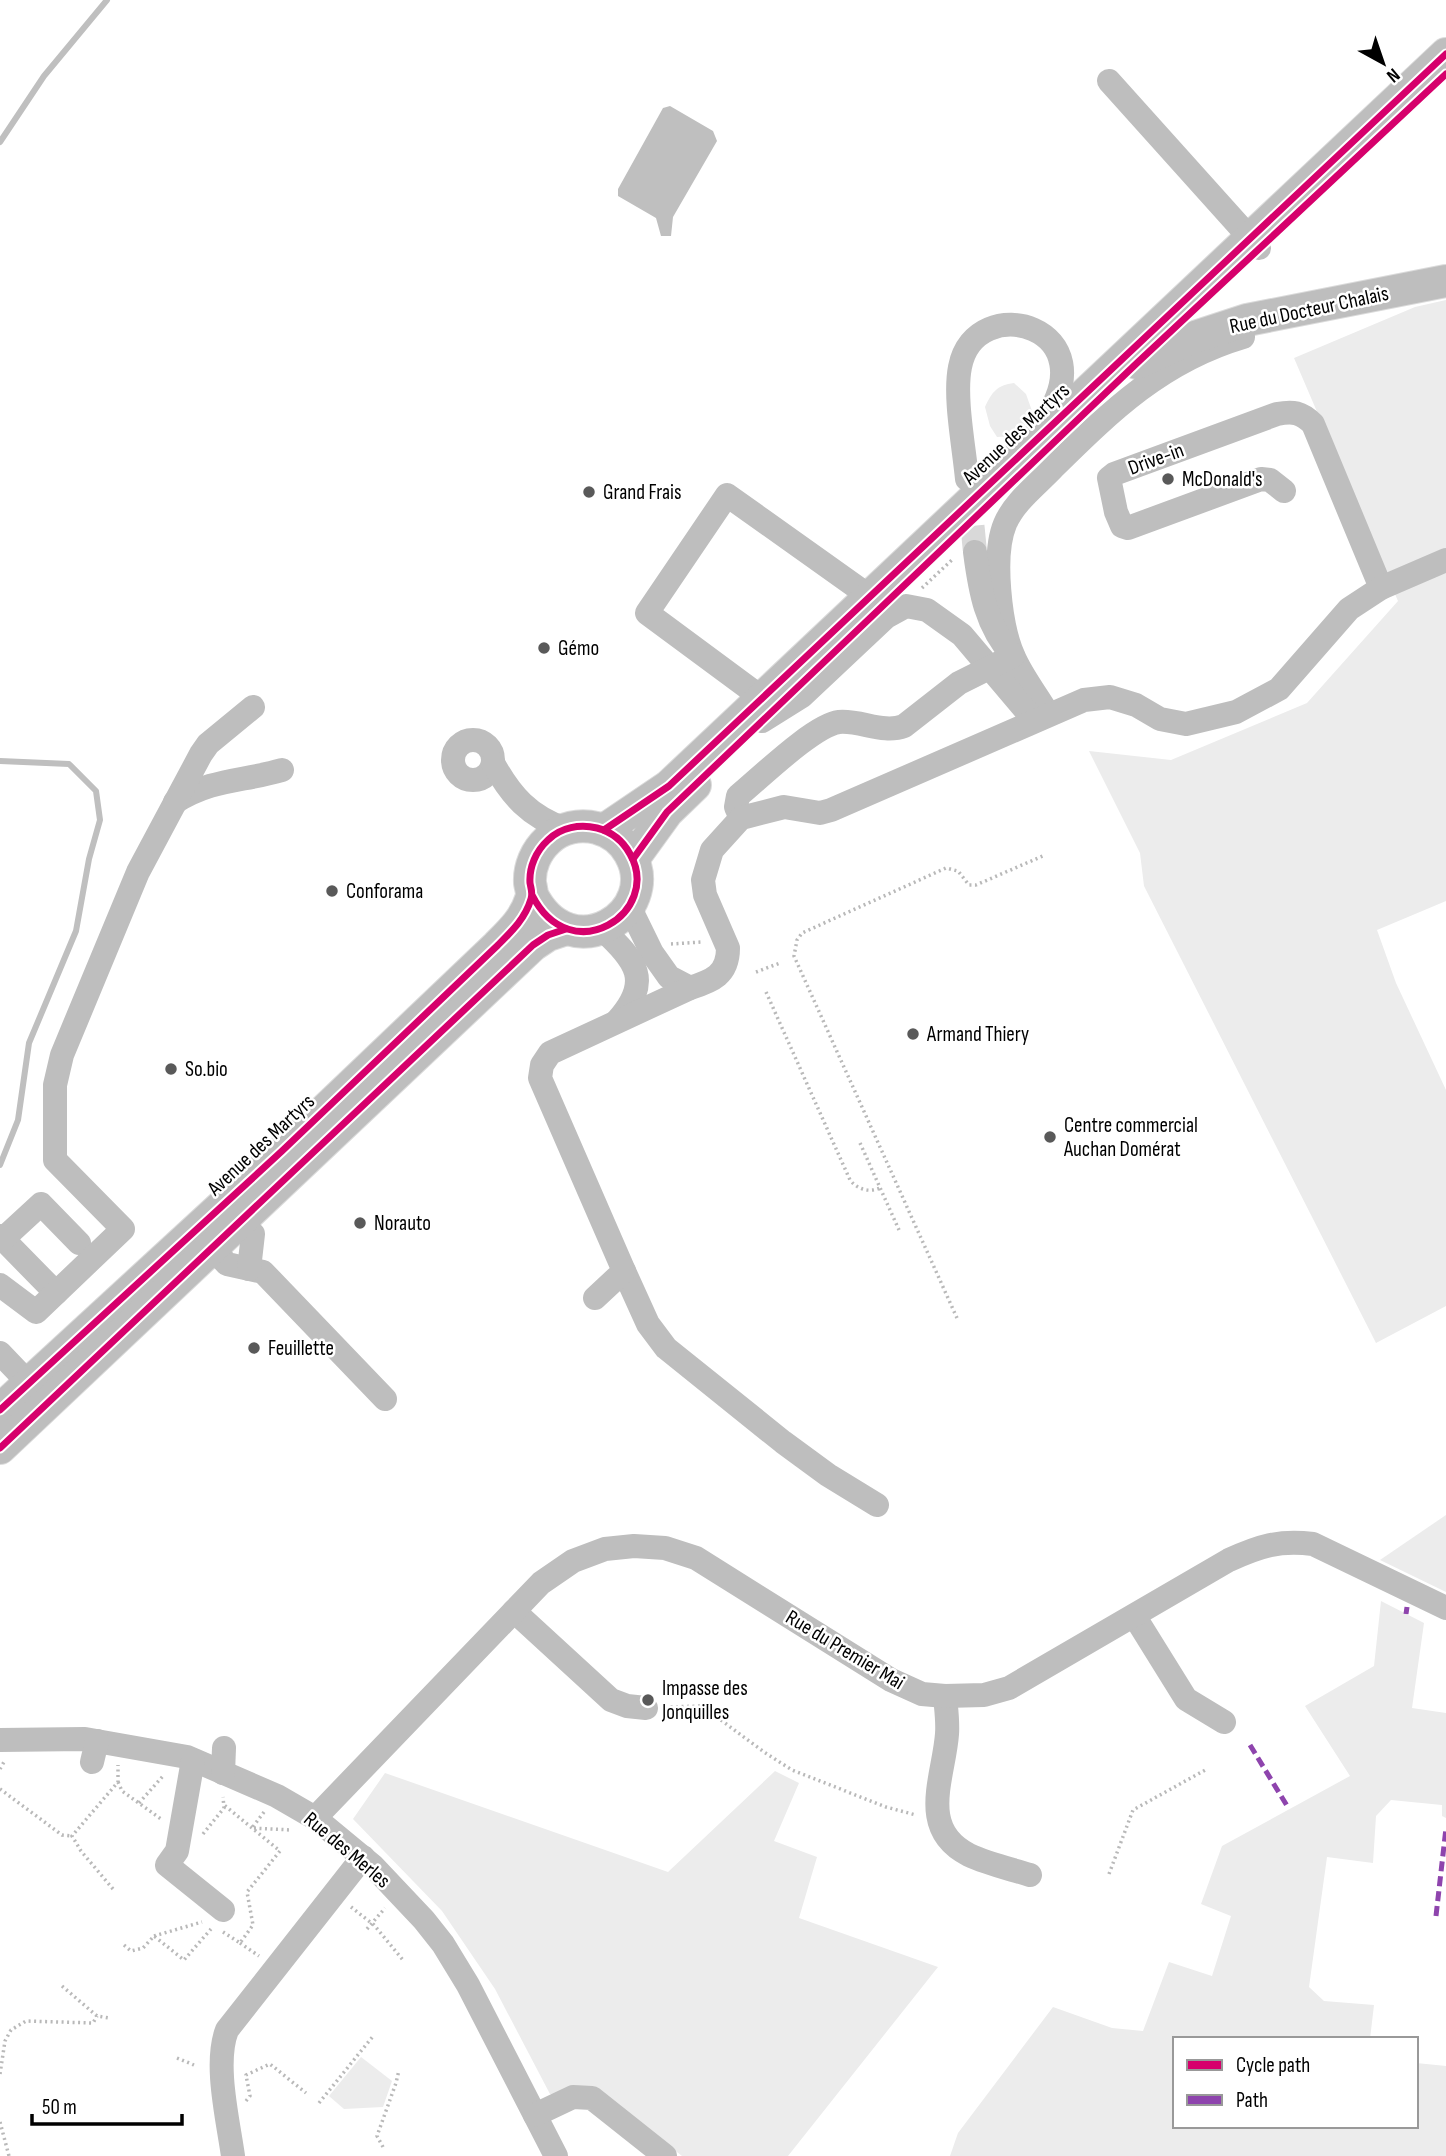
<svg xmlns="http://www.w3.org/2000/svg" width="1446" height="2156" viewBox="0 0 1446 2156" font-family="'Sofia Sans Condensed',sans-serif">
<rect width="100%" height="100%" fill="#fff"/>
<g fill="#ececec">
<polygon points="1446,300 1446,901 1377,930 1396,983 1446,1090 1446,1306 1376,1343 1144,886 1140,853 1089,751 1171,760 1307,703 1398,601 1294,358 1415,307"/>
<path d="M1014,383l12,11 6,17c-10,20 -11,26 -35,26l-7,-11 -5,-19c7,-15 12,-22 29,-24z"/>
<polygon points="1446,1515 1446,1592 1380,1560"/>
<polygon points="1381,1601 1424,1623 1412,1708 1446,1713 1446,1818 1442,1816 1442,1805 1391,1800 1376,1816 1373,1863 1327,1857 1309,1987 1324,2001 1374,2005 1370,2039 1175,2039 1175,2126 1416,2126 1416,2063 1446,2066 1446,2156 950,2156 958,2133 1053,2007 1112,2028 1143,2031 1169,1962 1212,1976 1231,1916 1201,1904 1222,1846 1350,1776 1305,1706 1374,1666"/>
<polygon points="775,1771 799,1783 774,1841 817,1857 799,1918 938,1967 788,2156 682,2156 600,2091 550,2094 495,1989 442,1911 353,1819 385,1773 668,1872"/>
<polygon points="361,2057 392,2081 383,2107 344,2109 329,2096"/>
</g>
<polygon fill="#bfbfbf" points="670,106 713,131 717,141 673,217 671,236 661,236 656,218 618,196 618,189 663,108"/>
<g fill="none" stroke-linecap="round" stroke-linejoin="round">
<g stroke="#bfbfbf" stroke-width="6">
<polyline points="0,142 44,76 107,0"/>
<polyline points="0,761 69,764 96,791 100,820 89,859 76,931 29,1043 18,1120 0,1165"/>
</g>
<polyline stroke="#d9d9d9" stroke-width="24" stroke-dasharray="24 12" stroke-linecap="butt" points="969,490 975,552"/>
<g stroke="#dbdbdb" stroke-width="34">
<g id="major">
<polyline points="1137,363 1189,339 1247,320 1446,281"/>
<polyline points="604,830 669,786 1446,54"/>
<polyline points="633,859 667,812 695,785"/>
<path d="M0,1410l282,-259 215,-205c14,-14 28,-27 34,-47 2,-6 0,-10 -1,-16 -1,-16 6,-32 18,-43 13,-13 32,-16 49,-12 15,4 26,13 33,26 33,58 -59,118 -98,41"/>
<polyline points="0,1448 533,945 548,935 566,929"/>
</g>
</g>
<g stroke="#b9b9b9" stroke-width="3.5" stroke-dasharray="2 3.5" stroke-linecap="butt">
<polyline points="922,588 954,558"/>
<polyline points="671,944 702,942"/>
<polyline points="756,972 780,963"/>
<path d="M766,992l84,188c7,9 19,13 30,8"/>
<polyline points="860,1143 899,1230"/>
<polyline points="957,1318 794,956 797,940 802,933 946,868 958,871 969,885 976,885 1045,855"/>
<polyline points="665,1707 702,1706 764,1752 792,1770 886,1807 916,1815"/>
<polyline points="0,1769 4,1762"/>
<polyline points="118,1782 122,1791 161,1819"/>
<polyline points="0,1789 62,1835 72,1836"/>
<polyline points="139,1803 163,1776"/>
<polyline points="264,1812 252,1828 291,1830"/>
<polyline points="203,1834 224,1808 223,1797"/>
<polyline points="1109,1874 1133,1810 1207,1769"/>
<polyline points="113,1889 81,1851 72,1836 118,1782 118,1765"/>
<polyline points="351,1907 374,1925 403,1960"/>
<polyline points="367,1929 385,1908"/>
<polyline points="223,1932 240,1943 253,1925 247,1892 280,1851 224,1805"/>
<polyline points="154,1936 202,1922"/>
<polyline points="240,1943 259,1956"/>
<polyline points="124,1945 131,1951 143,1948 154,1936 184,1960 211,1929"/>
<polyline points="62,1986 97,2016 109,2018"/>
<polyline points="177,2058 194,2065"/>
<polyline points="0,2074 5,2041 11,2030 26,2021 93,2023 97,2016"/>
<polyline points="246,2101 250,2096 246,2075 270,2064 306,2093"/>
<polyline points="319,2103 374,2035"/>
<polyline points="0,2122 9,2156"/>
<polyline points="383,2147 377,2136 396,2083 399,2070"/>
</g>
<g stroke="#bebebe" stroke-width="24">
<polyline points="1109,81 1259,248"/>
<path d="M967,479c-3,-33 -13,-82 -7,-112 15,-79 154,-40 81,58"/>
<path d="M1284,491l-14,-11 -9,-1 -133,49 -6,-2 -6,-14 -7,-34 5,-4 163,-60c16,-3 24,-2 36,10l68,164"/>
<polyline points="762,698 647,613 727,495 869,596"/>
<path d="M1048,714c-11,-19 -27,-39 -35,-59 -13,-30 -21,-100 -8,-131 9,-22 32,-39 48,-56 59,-58 109,-107 190,-131"/>
<polyline points="762,721 802,696 886,617 906,606 927,610 962,635 1034,720"/>
<circle cx="473" cy="760" r="20"/>
<path d="M493,763c18,33 36,53 72,66"/>
<path d="M175,802c39,-24 66,-20 107,-32"/>
<path d="M741,818l-5,-11 2,-11c22,-18 76,-71 101,-74 22,-2 44,12 65,4l55,-43 54,-27c-27,-30 -33,-65 -38,-104"/>
<polyline points="629,906 652,953 669,977 690,988"/>
<path d="M602,929c34,32 51,52 15,92"/>
<polyline points="0,1236 56,1293"/>
<polyline points="3,1239 41,1204 79,1243"/>
<polyline points="212,1248 227,1264 263,1272 385,1399"/>
<polyline points="249,1269 253,1234 240,1221 249,1206"/>
<polyline points="624,1271 648,1324 666,1348 783,1442 828,1475 877,1505"/>
<polyline points="0,1285 36,1312 123,1229 55,1160 55,1085 62,1055 138,872 201,754 208,744 253,707"/>
<path d="M595,1298l29,-27 -84,-193 2,-13 8,-12 140,-65c22,-7 38,-13 38,-40l-23,-53 -2,-15 9,-30 29,-32 43,-11 36,6 11,-3 253,-110 26,-3 26,8 24,14 26,5 50,-12 43,-23 70,-80 32,-21 65,-28"/>
<polyline points="0,1353 41,1396"/>
<polyline points="514,1611 611,1700 627,1706 646,1708"/>
<polyline points="1135,1617 1186,1699 1224,1722"/>
<path d="M945,1696c1,12 3,25 2,38 -3,43 -30,95 22,121 19,9 42,14 61,20"/>
<polyline points="0,1740 85,1739 187,1757 277,1796 315,1818 373,1866 424,1920 443,1944 468,1985 556,2156"/>
<polyline points="193,1760 177,1851 167,1865 223,1910"/>
<polyline points="92,1762 97,1741"/>
<polyline points="223,1773 224,1748"/>
<path d="M315,1818l226,-235 32,-22 32,-12 29,-3 31,2 31,10 195,122 31,14 23,2 39,-1 25,-7 220,-128c31,-14 49,-20 84,-16l133,64"/>
<polyline points="535,2115 573,2097 592,2098 665,2156"/>
<path d="M233,2156c-5,-36 -19,-93 -6,-126l136,-173"/>
</g>
<use href="#major" stroke="#bebebe" stroke-width="32"/>
<g stroke="#8e44ad" stroke-width="5" stroke-dasharray="10 5" stroke-linecap="butt">
<polyline points="1406,1614 1407,1607"/>
<polyline points="1250,1745 1289,1809"/>
<polyline points="1436,1916 1446,1828"/>
</g>
<g stroke="#fff" stroke-width="11">
<g id="cycleway">
<polyline points="604,830 669,786 1446,54"/>
<polyline points="633,859 667,812 1137,363 1446,74"/>
<path d="M0,1410l282,-259 215,-205c14,-14 28,-27 34,-47 2,-6 0,-10 -1,-16 -1,-16 6,-32 18,-43 13,-13 32,-16 49,-12 15,4 26,13 33,26 33,58 -59,118 -98,41"/>
<polyline points="0,1448 533,945 548,935 566,929"/>
</g>
</g>
<use href="#cycleway" stroke="#d6006c" stroke-width="7"/>
</g>
<g fill="#595959" stroke="#fff" stroke-width="2.5">
<circle cx="1168" cy="479" r="7"/>
<circle cx="589" cy="492" r="7"/>
<circle cx="544" cy="648" r="7"/>
<circle cx="332" cy="891" r="7"/>
<circle cx="913" cy="1034" r="7"/>
<circle cx="171" cy="1069" r="7"/>
<circle cx="1050" cy="1137" r="7"/>
<circle cx="360" cy="1223" r="7"/>
<circle cx="254" cy="1348" r="7"/>
<circle cx="648" cy="1700" r="7"/>
</g>
<g text-anchor="middle" dominant-baseline="central" stroke-width="5" stroke-linejoin="round" paint-order="stroke">
<g font-size="21" fill="#000" stroke="#fff">
<text transform="translate(1309 310) rotate(-12)">Rue du Docteur Chalais</text>
<text transform="translate(1016 434) rotate(-43)">Avenue des Martyrs</text>
<text transform="translate(1156 459) rotate(-20)">Drive-in</text>
<text transform="translate(261 1145) rotate(-43)">Avenue des Martyrs</text>
<text transform="translate(845 1650) rotate(31)">Rue du Premier Mai</text>
<text transform="translate(347 1850) rotate(40)">Rue des Merles</text>
</g>
<g font-size="21" fill="#000" stroke="#fff" text-anchor="start">
<text x="1182" y="479">McDonald's</text>
<text x="603" y="492">Grand Frais</text>
<text x="558" y="648">Gémo</text>
<text x="346" y="891">Conforama</text>
<text x="927" y="1034">Armand Thiery</text>
<text x="185" y="1069">So.bio</text>
<text x="1064" y="1125">Centre commercial<tspan x="1064" dy="24">Auchan Domérat</tspan></text>
<text x="374" y="1223">Norauto</text>
<text x="268" y="1348">Feuillette</text>
<text x="662" y="1688">Impasse des<tspan x="662" dy="24">Jonquilles</tspan></text>
</g>
</g>
<rect x="1173" y="2037" width="245" height="91" fill="#ffffff" stroke="#999999" stroke-width="2"/>
<rect x="1187" y="2060" width="35" height="10" fill="#d6006c" stroke="#999999" stroke-width="2"/>
<text x="1236" y="2072" font-size="21" fill="#000000">Cycle path</text>
<rect x="1187" y="2095" width="35" height="10" fill="#8e44ad" stroke="#999999" stroke-width="2"/>
<text x="1236" y="2107" font-size="21" fill="#000000">Path</text>
<g transform="translate(1383 63) rotate(140)" stroke="#ffffff" stroke-width="5" paint-order="stroke">
<path d="M0-5L12 26L0 18L-12 26Z" fill="#000000"/>
<text y="-10" font-size="19" font-weight="bold" text-anchor="middle" fill="#000000">N</text>
</g>
<path d="M32 2114v10h150v-10" fill="none" stroke="#000000" stroke-width="3.5"/>
<text x="42" y="2114" font-size="21" fill="#000000" stroke="#ffffff" stroke-width="5" paint-order="stroke">50 m</text>
</svg>
